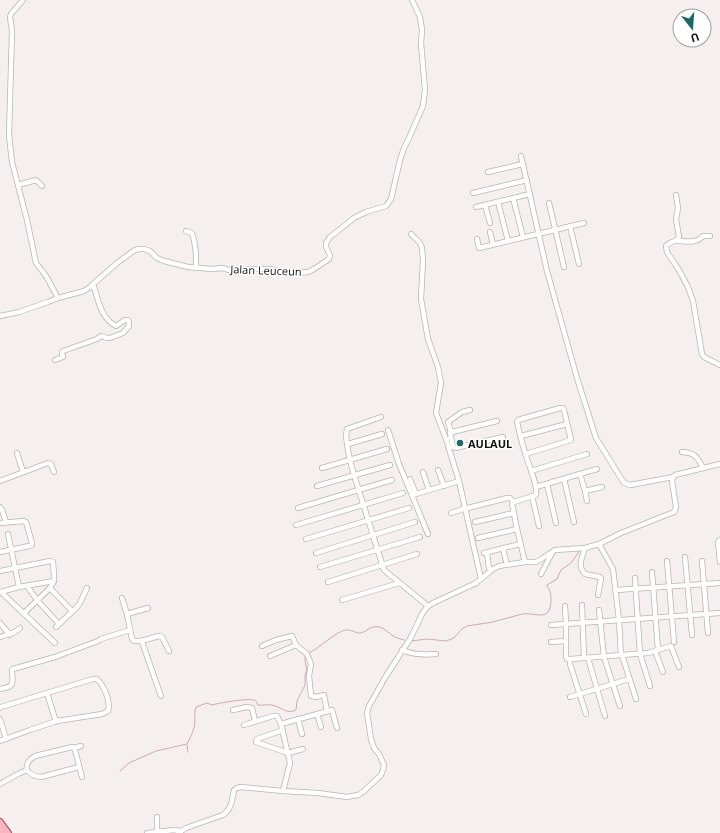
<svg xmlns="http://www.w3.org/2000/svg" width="720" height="833" viewBox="0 0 720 833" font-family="'Open Sans',sans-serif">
<rect width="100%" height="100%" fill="#f6eff0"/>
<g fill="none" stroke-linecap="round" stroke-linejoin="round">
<g stroke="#d1aaaf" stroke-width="1">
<path d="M411,641l16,-2 19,2 8,-3 8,-9 5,-3 26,-4 29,-8c13,-2 28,9 29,-13 0,-6 0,-10 -4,-15v-1l10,-6 4,-9 10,-7 7,-10 1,-3"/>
<path d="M309,653c9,-4 29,-23 37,-23 5,-1 10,4 15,3 7,-2 10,-8 18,-6 6,1 10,7 16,10 2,1 6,2 9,3"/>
<polyline points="187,745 188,752"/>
<path d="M120,771l9,-8 27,-12 31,-7c4,-8 8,-15 8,-24 0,-5 -1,-8 1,-13l11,-4 5,2c7,-2 35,-7 42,-5 3,1 2,2 4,5 5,1 8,-1 13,0 10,1 15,10 25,5l1,-9 8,-16v-9l2,-7 -2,-8v-5"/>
</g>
<g stroke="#bab3b4" stroke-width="6">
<g id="minor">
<polyline points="23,0 11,14 10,17 12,31 9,135 12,162 27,220 36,263 46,276 58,298"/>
<polyline points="521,156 547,271 577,378 596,438 624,483 630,485 673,477"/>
<polyline points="488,172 523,164"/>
<polyline points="18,185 36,180 42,186"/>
<polyline points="473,193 527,180"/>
<path d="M676,195l2,13 -2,11 3,18c-3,6 -10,4 -13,9l1,6 12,18 9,17 5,14 9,53 2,3 16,8"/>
<polyline points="513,198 523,237"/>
<polyline points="498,202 508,241"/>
<polyline points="549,203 564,267"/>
<polyline points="485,205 490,223"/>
<polyline points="476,207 530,194"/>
<polyline points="570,226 579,264"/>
<path d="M186,231l6,2c4,11 4,22 4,34"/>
<polyline points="490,232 493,244"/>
<polyline points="411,234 420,243 422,248 423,260 421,299 428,339 438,367 441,383 436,413 446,439 459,481 481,579"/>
<polyline points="477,239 479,248 584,223"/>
<path d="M676,241c9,0 21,3 27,-5h7"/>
<polyline points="0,316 19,312 48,302 58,298 84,291 90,287 117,263 135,250 139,249 144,249 150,251 157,258 164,261 188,267 212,269 222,268 233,271 252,269 270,269 282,272 298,273 308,272 314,269 329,259 330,255 326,247 326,243 330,237 354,218 366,212 386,206 391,199 400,160 404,148 409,138 423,106 425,90 421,43 422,30 420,17 412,0"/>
<path d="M55,360l8,-3 -1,-4 1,-2 34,-12 4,-3 6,2h3l13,-5 6,-7v-4l-1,-2h-3l-9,6c-15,-7 -18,-27 -23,-42"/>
<path d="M381,417l-34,12c-3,9 4,36 7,46l30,95 44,36"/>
<polyline points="388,430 399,464 428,534"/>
<polyline points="451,432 448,422 462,412 470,410"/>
<polyline points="521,436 567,424"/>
<polyline points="451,437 453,447 455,448 503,437"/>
<polyline points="450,438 451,437 450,433 452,432 497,421"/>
<polyline points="348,444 382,434"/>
<path d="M682,452c14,1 15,5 21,16"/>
<polyline points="17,453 23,472"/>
<polyline points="322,468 387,449"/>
<polyline points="438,470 444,486"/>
<polyline points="531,471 587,454"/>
<polyline points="423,472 429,490"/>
<polyline points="580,474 597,469"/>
<polyline points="410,479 416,494 414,495"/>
<polyline points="564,479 574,522"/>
<polyline points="0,481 48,463 51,464 54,472"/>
<polyline points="547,484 556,523"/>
<polyline points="317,486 390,465"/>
<polyline points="536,487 580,474 585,491 602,487"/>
<polyline points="585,491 587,501"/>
<polyline points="416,494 459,481"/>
<polyline points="532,496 539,526"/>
<polyline points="0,507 2,510 6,522"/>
<polyline points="298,508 392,480"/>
<polyline points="468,508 507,498 510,498 514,502"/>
<polyline points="451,513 466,508"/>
<polyline points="475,522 514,513"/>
<polyline points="0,523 24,521 26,522 32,543 32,545 29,546 0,552"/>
<polyline points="296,525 403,493"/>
<polyline points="8,534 19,587"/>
<polyline points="478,538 517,529"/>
<polyline points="306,539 409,508"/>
<polyline points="720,540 718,542 720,562"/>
<polyline points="599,544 621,533 674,512 675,510 676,507 672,481 673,477 675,475 720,464"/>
<path d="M585,548c-3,10 -8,18 0,26l15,3 1,1 -3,17"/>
<polyline points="503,549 506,561"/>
<polyline points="316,553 415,522"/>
<polyline points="484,553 520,544"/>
<polyline points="487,553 489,568"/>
<polyline points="685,557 692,635"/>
<polyline points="667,561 674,642"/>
<polyline points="702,561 708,633"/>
<path d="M525,562l-8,-33 -5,-25 2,-2 22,-7c2,-10 -6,-26 -9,-36 -4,-12 -7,-24 -10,-37l1,-2 42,-12h3l1,2 7,30 -45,14"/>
<polyline points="320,567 420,537"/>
<polyline points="0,571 50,561 53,562 54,576 54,581 19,587 0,592"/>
<polyline points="652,572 658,650"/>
<polyline points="541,574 552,553"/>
<polyline points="635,578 640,654 650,686"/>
<polyline points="328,582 417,554"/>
<polyline points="27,586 37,600 59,624"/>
<polyline points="50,588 72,611"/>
<polyline points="616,590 720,583"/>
<polyline points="1,592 55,643"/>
<polyline points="122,598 127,614 132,639 134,641 141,641 142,642 161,696"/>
<polyline points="342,600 399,583"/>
<polyline points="582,605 584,658"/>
<polyline points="565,606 566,624 566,657 567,659 571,659"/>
<polyline points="599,610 604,657 620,706"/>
<polyline points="24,613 50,588 54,581"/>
<polyline points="127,614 148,608"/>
<polyline points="0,623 10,635"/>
<polyline points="551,625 720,613"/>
<polyline points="56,627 76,608 80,603 87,588"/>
<polyline points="0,637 15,632 20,628"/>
<polyline points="141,641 159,636 162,637 169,651"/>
<polyline points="551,642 566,641"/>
<polyline points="262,646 276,640 292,636 296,645 307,654 311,664 309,676 311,696 316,697 324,695 327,711"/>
<path d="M402,650c11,5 22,5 34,4"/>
<polyline points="655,651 663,672"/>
<polyline points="621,655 648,653 671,646 679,667"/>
<polyline points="622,655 636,699"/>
<polyline points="270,656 296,645"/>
<polyline points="588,658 605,716"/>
<path d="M0,689c15,-2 13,-5 12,-19l1,-1 42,-12 43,-16 3,-2 29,-9"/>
<polyline points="47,693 56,722"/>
<polyline points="570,697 629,679"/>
<path d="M0,708l1,-1 92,-28h4c7,7 14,22 11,32l-6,3 -45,7 -27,9 -30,11"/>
<polyline points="233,710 247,707 252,708 255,721"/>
<polyline points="317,714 321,727"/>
<polyline points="0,719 6,739"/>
<polyline points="298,719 302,734"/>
<polyline points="281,724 332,710 337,728"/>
<polyline points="244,725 273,716 277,716 281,724 290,763 283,791"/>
<polyline points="283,730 257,739 256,742 288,753 303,749"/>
<polyline points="74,748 81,746"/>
<path d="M27,770c-1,-7 2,-10 8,-14l37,-9 2,1 1,2 7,27"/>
<path d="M0,784l18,-10 9,-4c4,5 8,7 14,7l38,-10"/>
<polyline points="157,817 157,831"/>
<polyline points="147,833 174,830 181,831"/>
<path d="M178,833l8,-5 37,-13c9,-7 9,-14 11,-25l3,-2 4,-1 42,4 35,2 29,4 11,-2 5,-3 18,-17 2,-5 1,-5 -5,-11 -5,-6 -3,-9 -4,-26 2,-7 17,-30 24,-37 7,-14 5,-11 5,-7 6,-4 43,-20 17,-14 6,-3 26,-4h11l7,-4 12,-8 30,-2 14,-4 14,25 6,51 2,35 -50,4 -1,2v3l16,50"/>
</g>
</g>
<g stroke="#aa5b69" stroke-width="8">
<g id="major">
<polyline points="0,822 8,833"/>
<polyline points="0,830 3,833"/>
</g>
</g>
<use href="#minor" stroke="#fff" stroke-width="4.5"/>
<use href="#major" stroke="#fdb5c2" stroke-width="5.5"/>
</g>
<circle fill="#1b6864" stroke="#fff" stroke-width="1.5" cx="460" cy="443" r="4"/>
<g text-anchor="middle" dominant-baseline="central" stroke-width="3" stroke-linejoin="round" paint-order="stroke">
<g font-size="11" fill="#120f0f" stroke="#fff">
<text transform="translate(266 270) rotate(2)">Jalan Leuceun</text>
</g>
<g font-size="11" font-weight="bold" fill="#120f0f" stroke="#fff" text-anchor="start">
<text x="468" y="443">AULAUL</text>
</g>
</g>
<g transform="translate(692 28) rotate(163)"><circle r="19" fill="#ffffff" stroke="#a09f9f"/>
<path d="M0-3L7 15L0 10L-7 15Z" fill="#1b6864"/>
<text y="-6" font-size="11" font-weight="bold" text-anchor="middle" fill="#120f0f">U</text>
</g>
</svg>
